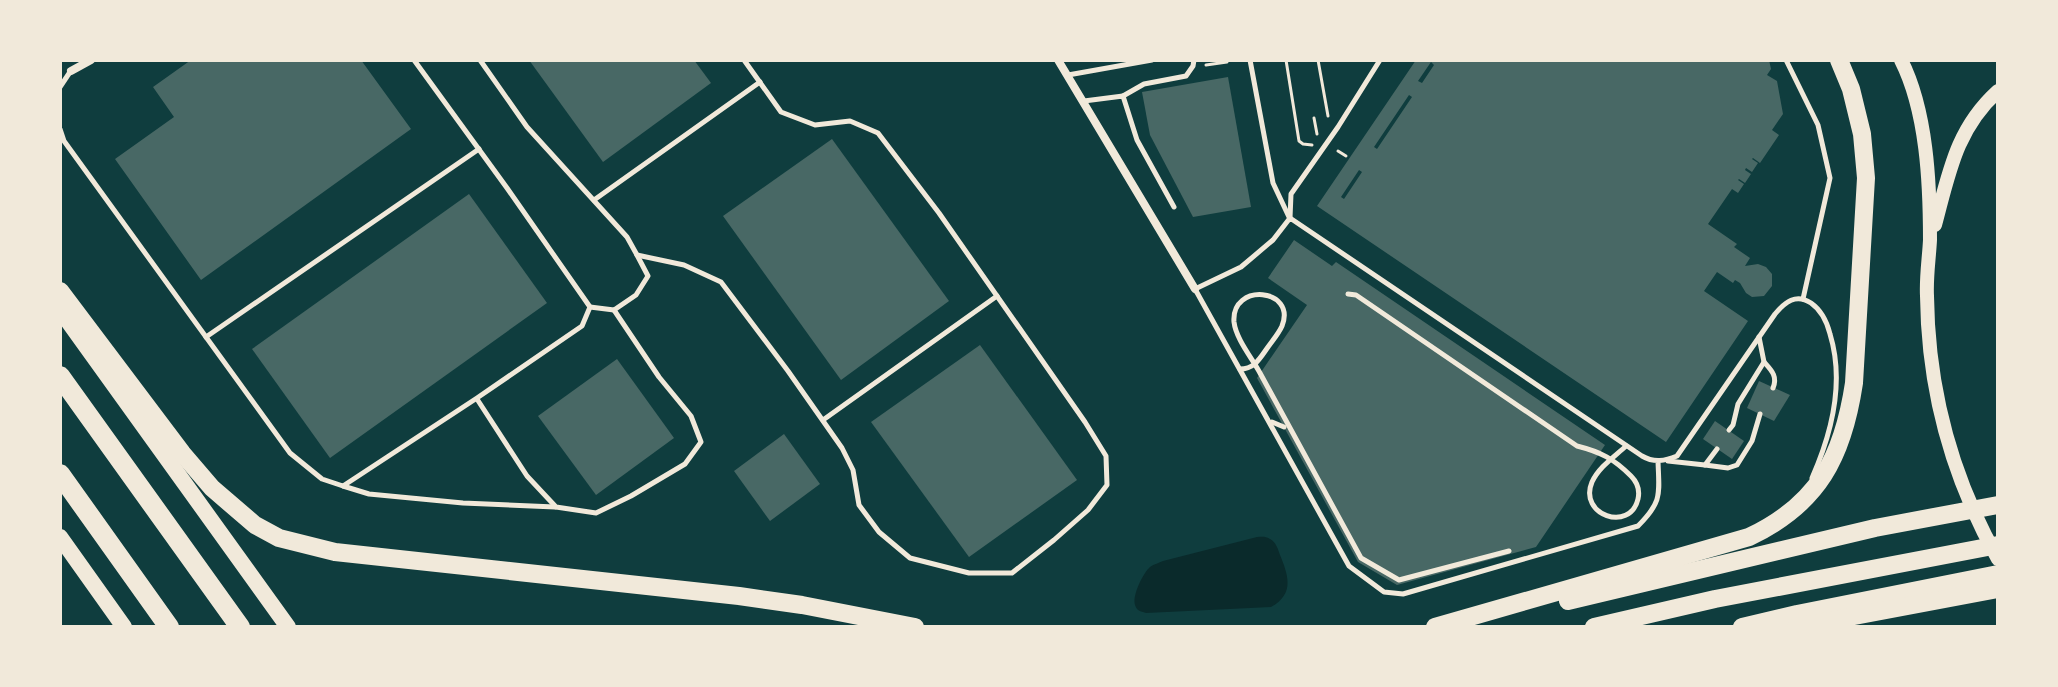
<svg xmlns="http://www.w3.org/2000/svg" width="2058" height="687" viewBox="0 0 2058 687" font-family="'PT Sans',sans-serif">
<rect width="100%" height="100%" fill="#0f3d3e"/>
<path fill="#0a2a2b" d="M1257,537c5,0 8,-1 13,2 6,3 8,10 10,16 9,22 14,39 -9,52l-125,6c-6,-2 -9,-2 -11,-8 -3,-9 8,-32 15,-38 4,-3 9,-4 13,-6z"/>
<g fill="#486865" fill-rule="evenodd">
<polygon points="191,60 361,60 411,129 201,280 115,159 174,117 153,87"/>
<polygon points="529,60 694,60 711,83 603,162"/>
<path d="M1416,60h353l2,9 -4,6 10,6 6,33 -11,16 7,5 -19,28 -7,-5 -1,1 6,4 -6,9 -6,-4 -1,2 6,4 -6,9 -6,-4 -1,1 6,4 -6,9 -6,-4 -24,35 29,20 -3,3 16,11 -5,8 13,-2 8,3 6,7v12l-8,10 -12,1 -6,-4 -6,-10 -5,-3 -2,3 -16,-11 -13,19 44,30 -82,121 -349,-236zM1431,62l3,3 -12,18 -4,-2zM1409,95l3,2 -35,52 -3,-2zM1359,170l3,2 -18,27 -3,-2z"/>
<polygon points="1228,77 1251,207 1193,217 1150,135 1142,92"/>
<polygon points="832,139 949,301 841,380 723,216"/>
<polygon points="469,194 547,303 330,458 252,349"/>
<polygon points="1294,240 1332,266 1336,262 1605,445 1536,547 1397,585 1358,562 1257,378 1307,305 1268,278"/>
<polygon points="980,345 1077,480 969,557 871,422"/>
<polygon points="617,359 674,438 596,495 538,416"/>
<polygon points="1759,381 1790,395 1774,421 1747,408"/>
<polygon points="1715,421 1744,441 1732,459 1703,439"/>
<polygon points="784,434 820,484 770,521 734,471"/>
</g>
<g fill="none" stroke-linecap="round" stroke-linejoin="round">
<g stroke="#f1e9da" stroke-width="3">
<polyline points="1286,60 1299,141 1303,144 1312,145"/>
<polyline points="1318,60 1328,116"/>
<polyline points="1206,65 1227,62"/>
<polyline points="1314,118 1317,134"/>
<polyline points="1338,151 1346,156"/>
</g>
<g stroke="#f1e9da" stroke-width="5">
<polyline points="480,60 527,127 627,237 637,255 684,265 721,282 788,371 842,448 853,470 859,505 879,532 910,558 969,573 1012,573 1054,540 1088,510 1107,485 1106,456 1085,422 939,213 878,133 850,121 815,125 781,112 744,60"/>
<polyline points="1250,60 1273,183 1289,217"/>
<polyline points="1786,60 1818,125 1830,178 1803,299"/>
<polyline points="1068,75 1152,60"/>
<polyline points="60,87 70,72"/>
<polyline points="1123,96 1144,84 1186,76 1193,66 1194,60"/>
<polyline points="1084,101 1123,96 1137,140 1174,207"/>
<polyline points="60,129 64,141 290,453 322,479 343,486 477,398 582,326 590,307 507,188 414,60"/>
<polyline points="594,200 760,82"/>
<polyline points="1290,218 1291,194 1338,127 1380,60"/>
<path d="M1348,294l8,1 221,151c24,6 37,13 54,30 7,7 9,14 7,23 -8,34 -60,16 -46,-17 7,-15 22,-25 34,-36"/>
<polyline points="590,307 614,310 636,295 648,276 637,255"/>
<polyline points="206,337 479,149"/>
<path d="M1764,362c7,8 14,14 9,26"/>
<path d="M1240,369c15,0 20,-11 28,-22 5,-7 11,-14 14,-21 15,-38 -51,-44 -48,-4 2,17 18,36 26,51l101,185 38,22 110,-29"/>
<polyline points="477,399 527,476 556,507 596,513 631,496 685,464 701,442 691,416 659,377 614,310"/>
<polyline points="823,420 997,296"/>
<polyline points="1272,422 1284,427"/>
<polyline points="1729,430 1733,425 1738,404 1764,362 1759,337"/>
<path d="M1658,461c1,33 5,40 -20,65l-235,68 -19,-2 -35,-26 -154,-277 46,-22 32,-27 17,-22 352,238c12,7 23,5 35,0l98,-142c10,-12 21,-21 36,-11 10,7 16,19 19,31 15,49 2,99 -18,144"/>
<polyline points="1668,461 1705,465 1717,449"/>
<polyline points="1705,465 1728,468 1737,465 1752,441 1760,414"/>
<polyline points="343,486 369,494 463,503 555,507"/>
</g>
<g stroke="#f1e9da" stroke-width="8">
<polyline points="1058,60 1195,289"/>
<polyline points="71,71 91,60"/>
</g>
<g stroke="#f1e9da" stroke-width="14">
<path d="M1901,60c26,51 29,124 29,180 -1,19 -4,37 -3,56 1,92 25,182 71,263"/>
<path d="M1935,225c14,-52 21,-96 63,-134"/>
</g>
<g stroke="#f1e9da" stroke-width="16">
<polyline points="60,310 288,627"/>
<polyline points="60,537 124,627"/>
</g>
<g stroke="#f1e9da" stroke-width="18">
<polyline points="60,291 182,453 212,488 255,525 279,538 335,552 739,596 802,605 915,627"/>
<polyline points="1568,601 1875,528 1998,505"/>
<path d="M1435,627l314,-90c70,-33 94,-81 105,-154l12,-205 -4,-44 -11,-45 -12,-29"/>
<polyline points="1594,627 1715,599 1998,545"/>
<polyline points="1742,627 1797,614 1998,574"/>
<polyline points="1796,627 1998,589"/>
</g>
<g stroke="#f1e9da" stroke-width="20">
<polyline points="60,376 240,627"/>
<polyline points="60,474 169,627"/>
</g>
</g>
<rect width="2058" height="687" fill="none" stroke="#f1e9da" stroke-width="124"/>
</svg>
